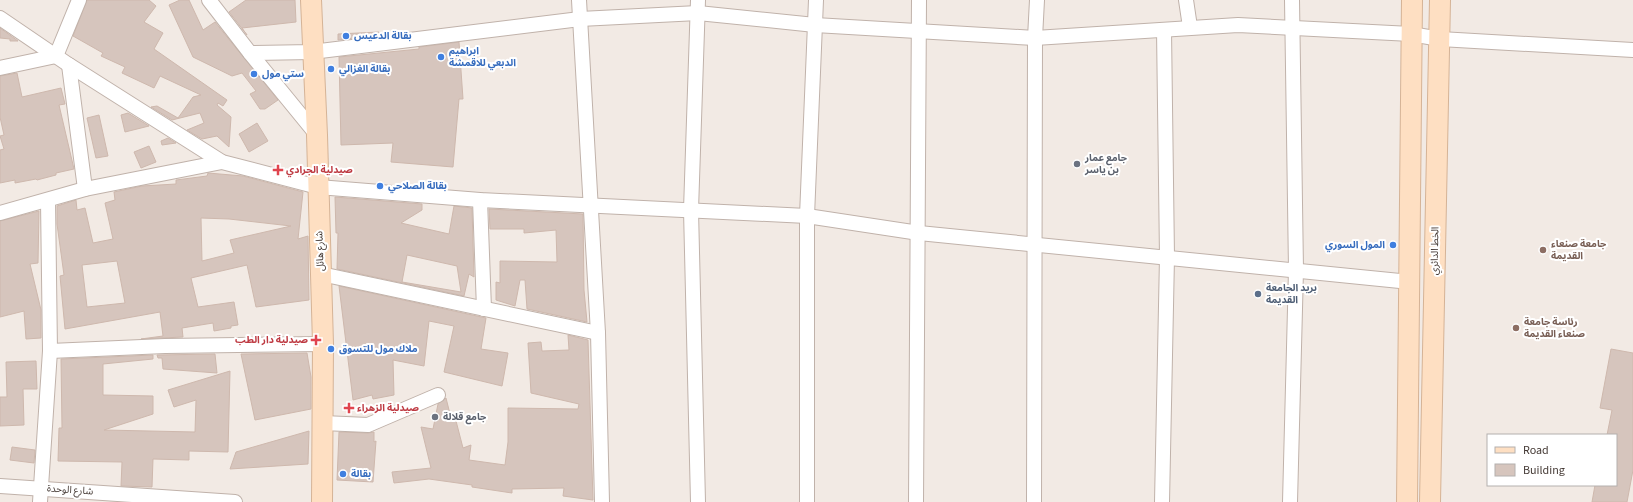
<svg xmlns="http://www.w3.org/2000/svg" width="1633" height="502" viewBox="0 0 1633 502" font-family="'Source Sans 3','Noto Sans Arabic',sans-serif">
<rect width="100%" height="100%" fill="#f2eae4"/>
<g fill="#d6c5bd" stroke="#ceb8ad" fill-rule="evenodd">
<polygon points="87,0 149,0 156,6 144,22 163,33 154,49 227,100 223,106 218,103 217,105 231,117 229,147 217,136 202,139 187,130 204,123 200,113 172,120 151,107 157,106 178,118 193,97 201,95 160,76 154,88 122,73 125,67 101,56 103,53 73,36"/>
<polygon points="180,0 189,0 203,30 215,22 278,100 265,109 260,109 250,94 256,91 242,73 232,76 193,57 169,5"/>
<polygon points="246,0 295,0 296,22 242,28 247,35 229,12"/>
<polygon points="0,28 18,41 10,41 10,39 0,38"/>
<polygon points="379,32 379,35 338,40 338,34"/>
<polygon points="459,42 463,99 459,99 453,167 391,162 393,143 341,145 339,57 419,49 419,47"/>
<polygon points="17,73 22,97 61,88 65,104 59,105 74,169 56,173 56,175 37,180 36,179 15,183 15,180 0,183 0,150 4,149 0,136 4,135 0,117 0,76"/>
<polygon points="128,113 149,126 125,132 121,115"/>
<polygon points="99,115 108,156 96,158 87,118"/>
<polygon points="257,123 268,141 249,152 239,134"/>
<polygon points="168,138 176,143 162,145 161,141"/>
<polygon points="149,146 156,162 141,168 134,152"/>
<path d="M208,173l35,3 60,16 -5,47 10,-3 1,64 -53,7 -9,-42 -56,13 7,29 36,-5 4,23 -7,1v2l-17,3 -1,-8 -31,5 1,9 -42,2 22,-3 -3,-24 -95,17 -5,-53 4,-1 -7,-51v-18l19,-6 1,10 8,-2 8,35 20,-4 -8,-36 10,-3 -1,-8 28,-6 34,-2v-4l31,-4zM201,218l28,1 62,7 -61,14 4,13 -32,8zM117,261l8,42 -38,4 -5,-42z"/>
<path d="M335,197l87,7v6l-21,13 48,11 5,-28 18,2 2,69 -5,-3 -5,22 -127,-27 1,-36h-2zM407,255l50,11 4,26 -59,-10z"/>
<polygon points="489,209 583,214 584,290 587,322 527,309 525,280 520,280 515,306 496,300 496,282 500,283 500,261 557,262 556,230 524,233 524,229 490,229"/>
<polygon points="39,211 38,263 30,264 41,310 41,338 26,339 24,311 0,317 0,221"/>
<polygon points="339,286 486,318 481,349 508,353 502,386 444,372 454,326 429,321 424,366 393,360 394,395 373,399 372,395 353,400"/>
<polygon points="568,335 588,340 593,500 563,496 564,488 512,489 512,493 472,487 472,485 429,479 394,483 392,472 431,468 421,427 433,429 438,404 446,398 451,418 455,417 463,448 471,445 469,460 505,465 508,442 508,408 578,409 579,404 531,393 528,343 541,342 542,351 569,350"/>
<polygon points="1611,349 1633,353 1633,470 1627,502 1592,502 1595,485 1616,485 1616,435 1607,435 1612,410 1600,408"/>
<polygon points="307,353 311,377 311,409 255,420 241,354"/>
<polygon points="215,354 217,373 163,369 162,358 158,358 157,355"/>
<polygon points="153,355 153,359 103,364 103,395 153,396 153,414 104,430 195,432 196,400 174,407 168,390 230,371 228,452 189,451 189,460 153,459 152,487 121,486 122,462 58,461 59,428 62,428 61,359"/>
<polygon points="36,361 37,389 23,389 24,425 0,426 0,397 7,397 6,362"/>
<polygon points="309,431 308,464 230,469 236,452"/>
<polygon points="339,432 368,433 374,432 374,442 376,441 373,482 337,480"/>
<polygon points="12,447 35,450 34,463 10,460"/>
</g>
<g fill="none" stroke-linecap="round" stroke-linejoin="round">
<g stroke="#c0b2aa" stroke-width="16">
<g id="street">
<polyline points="209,0 250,53 312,52 580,19 698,13 815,25 1035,38 1238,25 1411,34 1440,39 1633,50"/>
<polyline points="579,0 598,333 602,502"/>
<polyline points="1186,0 1190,27"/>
<polyline points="0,18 69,65 222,162 318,187 480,200 807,216 919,233 1410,282"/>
<polyline points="250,53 317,135"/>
<polyline points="69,65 85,189"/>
<polyline points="0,68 56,56 79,0"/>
<polyline points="480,200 484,309"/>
<polyline points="0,213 85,189 222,162"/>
<polyline points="321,274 598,333"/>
<polyline points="50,351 165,346 323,344"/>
<polyline points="323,423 368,425 438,395"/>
<polyline points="0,486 235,502"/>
<polyline points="40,502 50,351 48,201"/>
<polyline points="698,502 691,210 698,0"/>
<polyline points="807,502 807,216 816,0"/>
<polyline points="916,502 919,0"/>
<polyline points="1034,502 1035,38 1037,0"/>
<polyline points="1162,502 1167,257 1164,30"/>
<polyline points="1290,502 1296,270 1292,0"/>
</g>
</g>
<g stroke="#d5b396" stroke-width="22">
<g id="secondary">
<polyline points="311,0 317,135 323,344 322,502"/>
<polyline points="1407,502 1412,0"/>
<polyline points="1430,502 1440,0"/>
</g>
</g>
<use href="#street" stroke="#fff" stroke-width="14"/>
<use href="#secondary" stroke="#fedfc2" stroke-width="20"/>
</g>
<g fill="#3f7fe0" stroke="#fff" stroke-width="1.5">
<circle cx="346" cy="36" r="4"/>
<circle cx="441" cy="57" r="4"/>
<circle cx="331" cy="69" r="4"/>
<circle cx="254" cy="74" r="4"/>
<circle cx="380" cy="186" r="4"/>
<circle cx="1393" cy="245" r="4"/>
<circle cx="331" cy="349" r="4"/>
<circle cx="343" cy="474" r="4"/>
</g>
<g fill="#6b7280" stroke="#fff" stroke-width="1.5">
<circle cx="1077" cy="164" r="4"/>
<circle cx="435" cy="417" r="4"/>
</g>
<g fill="#e0444e" stroke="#fff" stroke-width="1.5">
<path d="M276 164h4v4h4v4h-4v4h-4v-4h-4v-4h4z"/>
<path d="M314 334h4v4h4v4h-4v4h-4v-4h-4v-4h4z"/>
<path d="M347 402h4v4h4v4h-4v4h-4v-4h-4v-4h4z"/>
</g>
<g fill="#8d6e63" stroke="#fff" stroke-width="1.5">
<circle cx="1543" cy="250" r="4"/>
<circle cx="1516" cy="328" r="4"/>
</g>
<circle fill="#5c6f8a" stroke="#fff" stroke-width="1.5" cx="1258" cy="294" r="4"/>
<g text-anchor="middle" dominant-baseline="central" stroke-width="4" stroke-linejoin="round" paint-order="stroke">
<g font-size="10" font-weight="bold" fill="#366cbe" stroke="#fff" text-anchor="start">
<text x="354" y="36">بقالة الدعيس</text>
<text x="449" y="51">ابراهيم<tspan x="449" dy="12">الدبعي للاقمشة</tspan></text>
<text x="339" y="69">بقالة الغزالي</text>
<text x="262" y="74">ستي مول</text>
<text x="388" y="186">بقالة الصلاحي</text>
<text x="1385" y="245" text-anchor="end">المول السوري</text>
<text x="339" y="349">ملاك مول للتسوق</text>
<text x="351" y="474">بقالة</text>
</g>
<g font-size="10" font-weight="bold" fill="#5b616d" stroke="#fff" text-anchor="start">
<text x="1085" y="158">جامع عمار<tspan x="1085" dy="12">بن ياسر</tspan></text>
<text x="443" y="417">جامع قلالة</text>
</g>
<g font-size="10" font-weight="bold" fill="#be3a42" stroke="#fff" text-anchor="start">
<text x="286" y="170">صيدلية الجرادي</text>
<text x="308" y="340" text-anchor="end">صيدلية دار الطب</text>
<text x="357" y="408">صيدلية الزهراء</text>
</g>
<g font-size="10" font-weight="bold" fill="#785e54" stroke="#fff" text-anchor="start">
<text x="1551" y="244">جامعة صنعاء<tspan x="1551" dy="12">القديمة</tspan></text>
<text x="1524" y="322">رئاسة جامعة<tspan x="1524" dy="12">صنعاء القديمة</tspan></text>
</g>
<g font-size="10" fill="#443934" stroke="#fff">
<text transform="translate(320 251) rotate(-92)">شارع هائل</text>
<text transform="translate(1435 251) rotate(-89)">الخط الدائري</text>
<text transform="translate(70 490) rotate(4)">شارع الوحدة</text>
</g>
<g font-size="10" font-weight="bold" fill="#4e5e75" stroke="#fff" text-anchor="start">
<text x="1266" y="288">بريد الجامعة<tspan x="1266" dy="12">القديمة</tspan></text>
</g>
</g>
<rect x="1487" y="434" width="130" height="52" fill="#ffffff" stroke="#b4b0ae"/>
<rect x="1495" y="447" width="20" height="6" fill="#fedfc2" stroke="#b4b0ae"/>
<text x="1523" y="454" font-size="12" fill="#443934">Road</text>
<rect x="1495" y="464" width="20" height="12" fill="#d6c5bd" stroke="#b4b0ae"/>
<text x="1523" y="474" font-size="12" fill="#443934">Building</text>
</svg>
